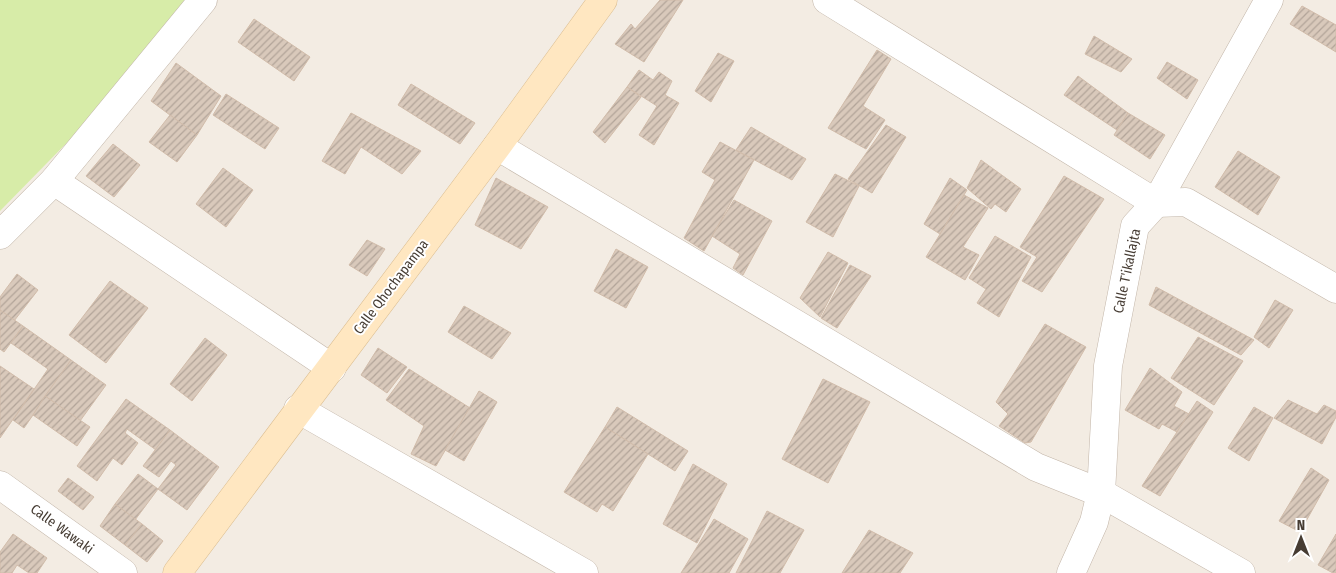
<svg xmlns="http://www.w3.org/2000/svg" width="1336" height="573" viewBox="0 0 1336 573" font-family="'Fira Sans Condensed',sans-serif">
<defs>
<pattern id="building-hatch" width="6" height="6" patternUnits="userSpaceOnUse" patternTransform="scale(1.25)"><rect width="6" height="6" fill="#d9c9bb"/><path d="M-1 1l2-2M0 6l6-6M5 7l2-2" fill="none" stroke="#b2a499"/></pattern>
</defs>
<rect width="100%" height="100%" fill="#f3ece3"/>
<polygon fill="#d7eca8" points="0,0 185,0 94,115 0,211"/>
<g fill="url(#building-hatch)" stroke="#d1bcaa">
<polygon points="660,0 683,0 644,62 615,44 631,24 635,29"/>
<polygon points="1302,6 1336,25 1336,52 1290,24"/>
<polygon points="254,19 310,57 294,81 238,42"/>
<polygon points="1094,36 1132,59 1121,72 1085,54"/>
<polygon points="877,50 891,59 863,106 885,120 866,149 828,128"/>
<polygon points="718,53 734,61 711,102 695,91"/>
<polygon points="1167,62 1198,80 1187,99 1157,78"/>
<polygon points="176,63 221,96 197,135 151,101"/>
<polygon points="639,70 653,80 659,72 672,81 665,95 679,103 654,145 639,135 657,106 627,87"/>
<polygon points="1078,76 1128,113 1117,130 1064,95"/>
<polygon points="411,84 475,123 460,144 398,105"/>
<polygon points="627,87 641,97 605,143 593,132"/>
<polygon points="226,94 279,128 265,149 213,115"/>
<polygon points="351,113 421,151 402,174 361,147 345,174 322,161"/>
<polygon points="1128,113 1165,135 1150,159 1114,135"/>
<polygon points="170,115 197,135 177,162 149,142"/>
<polygon points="886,125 906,137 872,193 848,179"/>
<polygon points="751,127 806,159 792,180 736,150"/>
<polygon points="720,142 754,160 704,251 684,238 715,180 702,172"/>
<polygon points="113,144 140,165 114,197 86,176"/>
<polygon points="1238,151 1280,177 1258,215 1215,187"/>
<polygon points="981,160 1021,189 1006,212 995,204 991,209 967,188"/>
<polygon points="223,168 253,190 226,227 196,204"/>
<polygon points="835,174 859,186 833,237 806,222"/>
<polygon points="1064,176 1104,199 1042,292 1022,281 1037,257 1020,247"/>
<polygon points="496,178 548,207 521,249 475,225"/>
<polygon points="950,178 967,190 940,234 924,224"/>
<polygon points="964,195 988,208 963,247 979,255 965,280 926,257"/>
<polygon points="734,200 772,221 743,275 733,268 740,254 712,236"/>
<polygon points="995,236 1031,257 999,317 977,303 986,289 969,278"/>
<polygon points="367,240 385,249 367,276 349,265"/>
<polygon points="616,249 648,267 626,308 594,291"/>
<polygon points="828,252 848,263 820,317 800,298"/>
<polygon points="850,265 871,276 837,328 821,318"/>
<polygon points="17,274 38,290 14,321 0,310 0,297"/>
<polygon points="110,281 148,308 106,363 69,335"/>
<polygon points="1156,287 1254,340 1241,355 1149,305"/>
<polygon points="1275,300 1293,310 1269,348 1254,337"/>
<polygon points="464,306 511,333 492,359 448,332"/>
<polygon points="0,310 23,326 4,352 0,349"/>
<polygon points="1045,324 1086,347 1031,442 1025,443 999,426 1008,414 996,402"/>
<polygon points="23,326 71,360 24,428 13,420 48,369 11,343"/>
<polygon points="1198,337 1243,361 1214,405 1171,378"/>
<polygon points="205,338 227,355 192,401 170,384"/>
<polygon points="378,348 407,367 387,393 361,375"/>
<polygon points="71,360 106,385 80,421 45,396"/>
<polygon points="0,366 34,389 0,438"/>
<polygon points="1150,368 1182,392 1174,406 1189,414 1177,432 1162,424 1159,429 1125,410"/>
<polygon points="409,369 470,408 436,466 411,454 424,426 386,400"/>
<polygon points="823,379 870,402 828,483 782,459"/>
<polygon points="479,391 497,402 464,461 445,450"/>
<polygon points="45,396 90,427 77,446 33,415"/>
<polygon points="126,399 170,430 156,450 127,429 125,433 138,443 122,465 113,458 97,481 77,466"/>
<polygon points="1288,400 1317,414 1324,405 1336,411 1336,417 1322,444 1274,418"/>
<polygon points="1197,401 1213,412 1160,496 1142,486"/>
<polygon points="617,407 688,451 675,471 605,427"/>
<polygon points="1254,407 1273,418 1249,461 1228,448"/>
<polygon points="605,427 648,454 613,511 602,504 597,512 564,492"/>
<polygon points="170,430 219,467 187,510 158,489 176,465 171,461 159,477 143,466"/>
<polygon points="693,464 727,484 697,543 663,524"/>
<polygon points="1311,468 1329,480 1300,532 1279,521"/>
<polygon points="138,474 158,489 135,520 115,504"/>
<polygon points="68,478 94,497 83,510 58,491"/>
<polygon points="115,504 142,524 125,545 100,526"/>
<polygon points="767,511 804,530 780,573 736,573"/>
<polygon points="714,519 748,539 729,573 681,573"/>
<polygon points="142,524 163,541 147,562 125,545"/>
<polygon points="869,530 913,553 900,573 842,573"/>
<polygon points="13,534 47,558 37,573 29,573 17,565 12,573 0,573 0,552"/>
<polygon points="1336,534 1336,573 1333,573 1318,565"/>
</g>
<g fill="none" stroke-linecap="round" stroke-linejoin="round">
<g stroke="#c2b5a8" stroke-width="29">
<g id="street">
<polyline points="827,0 1156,203 1186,202 1336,289"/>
<polyline points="497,146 1036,467 1101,493 1241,573"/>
<polyline points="54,181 332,368"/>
<polyline points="0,235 54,181 203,0"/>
<polyline points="298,409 584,573"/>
<polyline points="0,485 123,573"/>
<polyline points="1071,573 1094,522 1101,493 1108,366 1135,226 1156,203 1269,0"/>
</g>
</g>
<g stroke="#dbbd90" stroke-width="29">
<polyline id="secondary" points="177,573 497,146 603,0"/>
</g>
<use href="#street" stroke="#fff" stroke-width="28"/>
<use href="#secondary" stroke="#ffe7c1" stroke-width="28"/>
</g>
<g text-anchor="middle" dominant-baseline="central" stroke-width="4" stroke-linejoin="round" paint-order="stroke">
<g font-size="14" fill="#463c33" stroke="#fff">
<text transform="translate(1127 271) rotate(-78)">Calle T'ikallajta</text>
<text transform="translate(391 287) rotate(-53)">Calle Qhochapampa</text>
<text transform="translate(62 529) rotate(36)">Calle Wawaki</text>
</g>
</g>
<g transform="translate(1301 538)" stroke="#ffffff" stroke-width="4" paint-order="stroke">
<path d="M0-4L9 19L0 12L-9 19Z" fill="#463c33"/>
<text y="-8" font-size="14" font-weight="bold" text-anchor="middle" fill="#463c33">N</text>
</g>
</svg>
